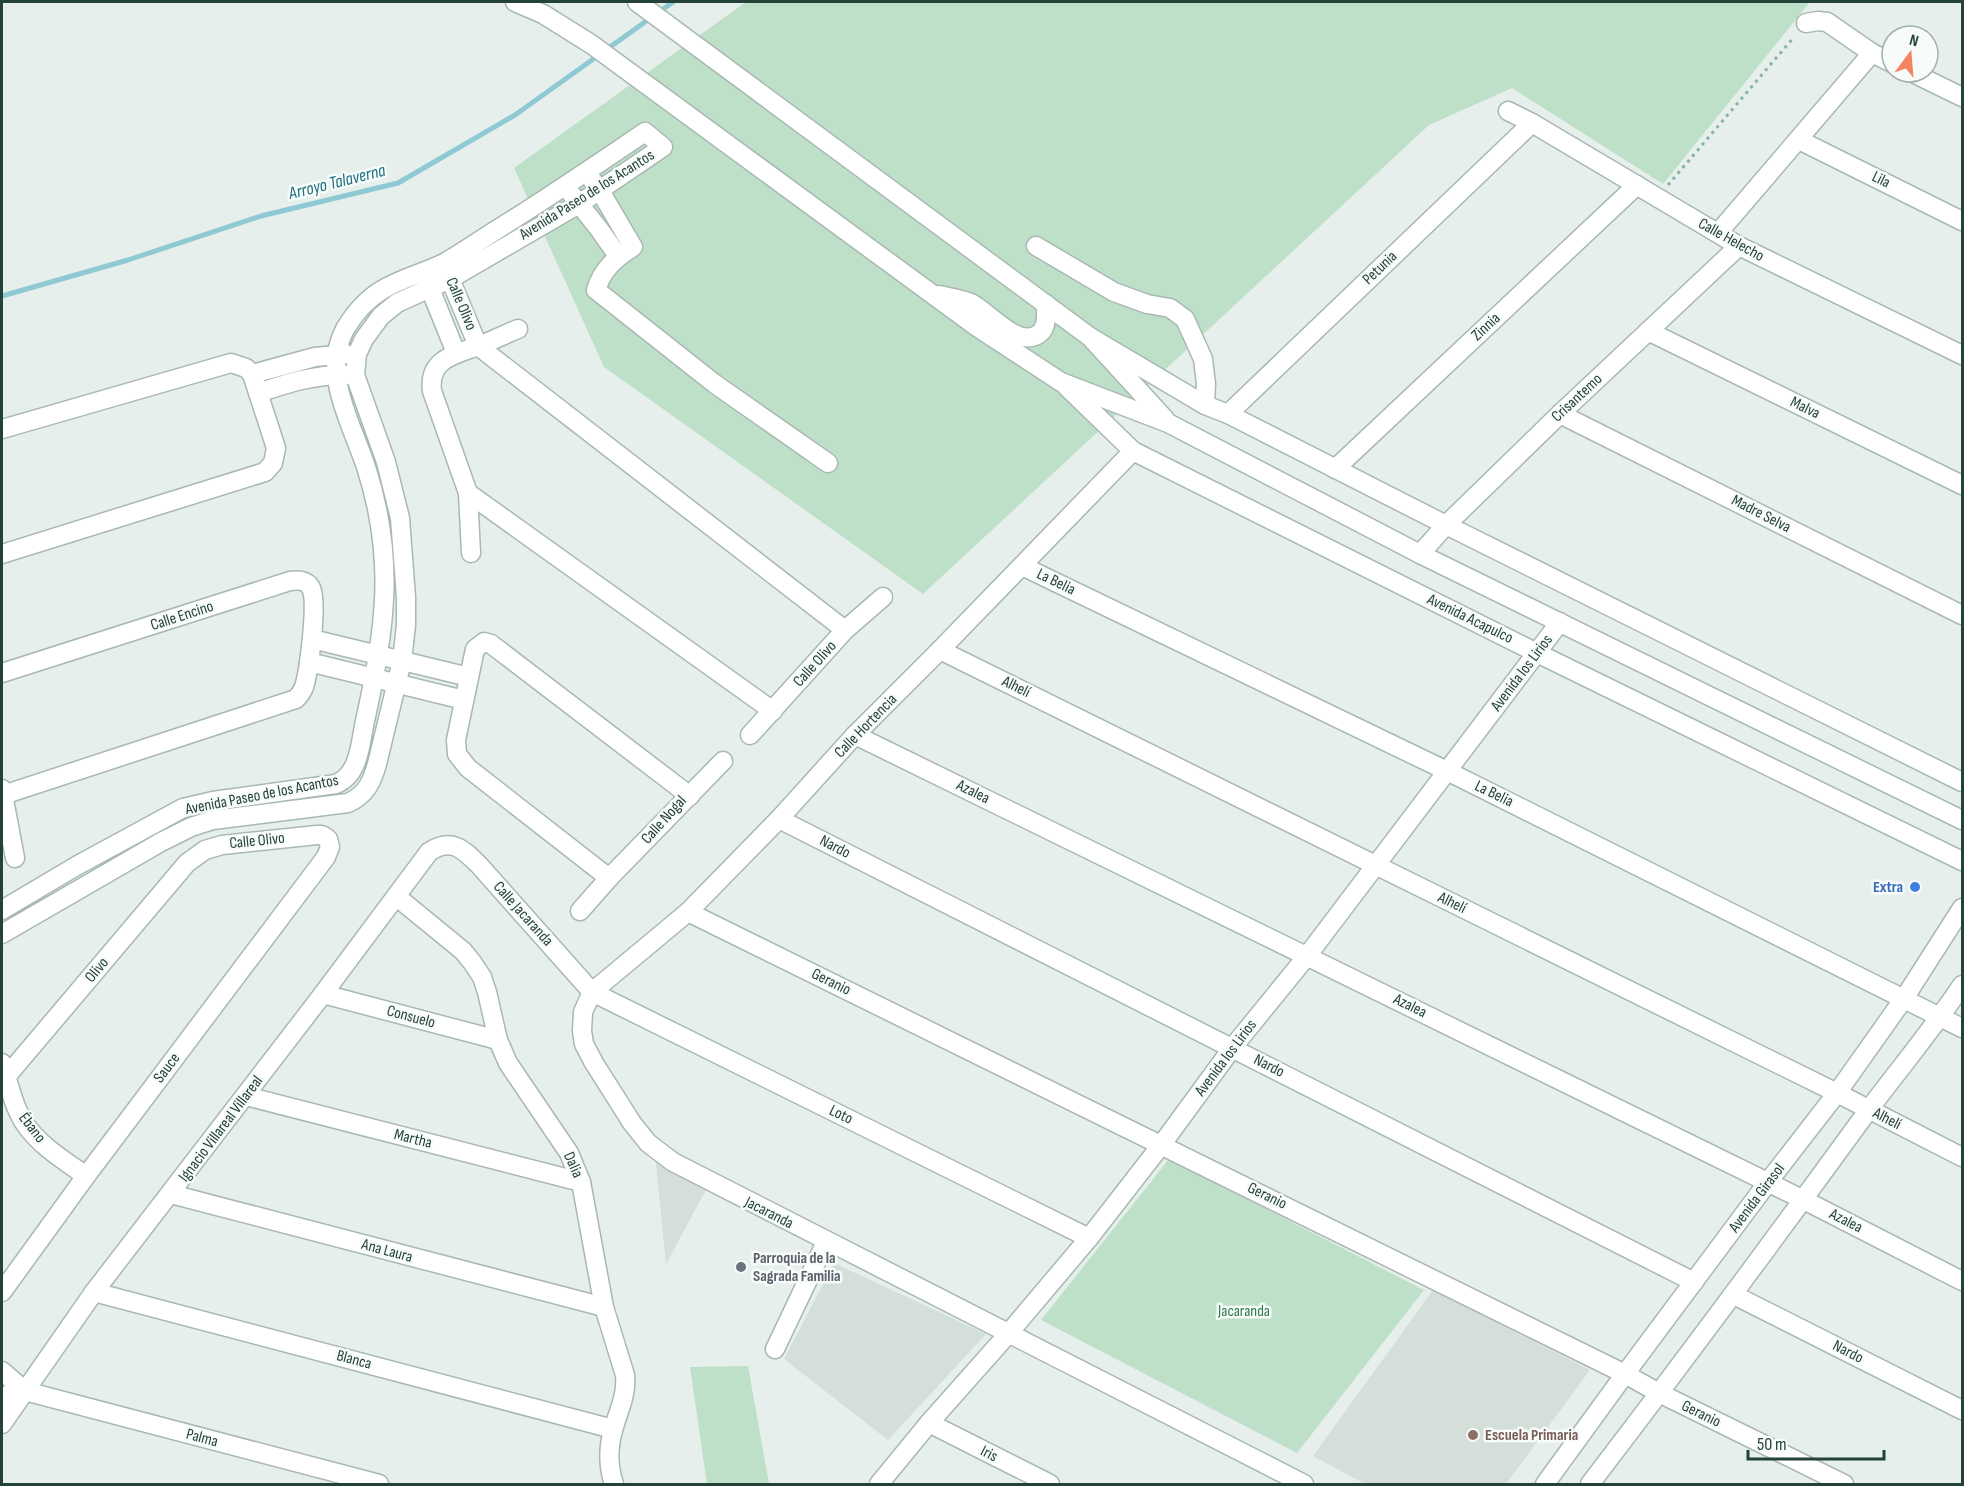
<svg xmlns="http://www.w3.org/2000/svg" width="1964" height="1486" viewBox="0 0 1964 1486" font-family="'Sofia Sans Condensed',sans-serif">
<rect width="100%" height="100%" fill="#e6efeb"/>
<g fill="#d4dfda">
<polygon points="655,1154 709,1184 666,1264"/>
<polygon points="834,1263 986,1334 888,1440 784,1359"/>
<polygon points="1433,1290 1590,1370 1506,1484 1365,1484 1313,1456"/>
</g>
<g fill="#bfe0c8">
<polygon points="746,2 1810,2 1663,184 1512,88 1429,125 923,594 604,367 514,168"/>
<polygon points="1169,1159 1424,1290 1297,1453 1041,1320"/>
<polygon points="748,1366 769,1484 707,1484 690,1367"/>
</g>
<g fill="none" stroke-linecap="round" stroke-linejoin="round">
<polyline stroke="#8ec9d4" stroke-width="5" points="2,296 128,260 261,216 398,183 515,115 673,2"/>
<g stroke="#a8b8b2" stroke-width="21">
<g id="minor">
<polyline points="515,2 543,14 591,44 977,327 1061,382 1168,423 1420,554 1962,820"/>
<polyline points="637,2 1090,337 1165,419"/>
<polyline points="1806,23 1818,21 1827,22 1872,53 1892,63"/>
<polyline points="1911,72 1962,97"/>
<polyline points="1508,111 1532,123 1739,246 1962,355"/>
<polyline points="1799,140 1962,221"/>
<path d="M592,180l7,9 34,58c-18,11 -31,23 -37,43l119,94 113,79"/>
<polyline points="572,195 599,229 618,256"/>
<polyline points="1718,233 1872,53"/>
<polyline points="1036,246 1114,292 1147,304 1170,308 1185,319 1203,359 1206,384 1205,405"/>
<polyline points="446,269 478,346 845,630"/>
<polyline points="425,276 456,353"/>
<path d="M939,295c11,2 22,4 32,8 17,9 44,42 64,33 13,-5 11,-19 11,-32"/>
<polyline points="1648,331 1962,485"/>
<polyline points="1090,337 1205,405 1228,414 1446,525 1962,782"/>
<polyline points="252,374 315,357 346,354"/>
<polyline points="1067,387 1133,451 1537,653 1962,861"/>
<path d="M258,393c30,-10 58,-19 89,-18"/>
<polyline points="1228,414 1532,123"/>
<polyline points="1560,414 1962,615"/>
<polyline points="2,429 231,363 246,368 252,374 276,448 273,463 265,472 2,554"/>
<polyline points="1133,451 940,650 855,735 779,819 688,912 592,992 583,1012 582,1031 584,1044 594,1063 632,1123 648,1143 673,1162 1304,1484"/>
<polyline points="1335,469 1637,185"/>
<polyline points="468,493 773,711"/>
<path d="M471,553l-3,-60 -36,-102c-4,-32 22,-36 46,-45 14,-5 27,-12 40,-17"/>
<polyline points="1420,554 1446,525 1560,414 1739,246"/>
<polyline points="1022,566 1447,771 1962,1028"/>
<polyline points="312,639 469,677"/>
<polyline points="940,650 1837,1093 1962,1157"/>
<polyline points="309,662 464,700"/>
<path d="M2,673l288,-92c9,-1 17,-1 21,7 7,14 -2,83 -7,99 -2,5 -4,8 -8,12l-293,96"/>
<polyline points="750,735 845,630 883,597"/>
<polyline points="855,735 1804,1200 1962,1281"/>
<polyline points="2,789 15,858"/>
<polyline points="779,819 1694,1282"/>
<polyline points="609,878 468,768 457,754 456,740 475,649 484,642 491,644 690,796"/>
<path d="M397,897l66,54 9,11 10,15 5,15 11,48 10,23 61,90 12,29 23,125 21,68c2,20 -6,34 -11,52 -6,19 -6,39 0,57"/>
<path d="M2,910l76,-45 105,-57 30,-7 123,-17c24,-10 24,-41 29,-63 20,-92 31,-161 1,-254 -14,-43 -45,-93 -21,-138 9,-15 22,-30 37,-39 19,-12 42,-17 62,-27 18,-10 36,-23 54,-34 50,-31 98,-64 147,-97l18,15 -84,57 -129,75 -53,24 -16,13 -17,23 -7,15 -2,21 31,87 14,56 6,79v28l-4,36 -25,103c-5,18 -11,31 -29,39l-135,17 -22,7 -30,15 -159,92"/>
<polyline points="580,911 609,878 723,761"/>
<polyline points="688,912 1625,1374 1659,1393 1844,1484"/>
<polyline points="323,994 498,1040"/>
<path d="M2,1063c7,20 11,43 23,61 15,22 40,37 61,52"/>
<polyline points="246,1096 581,1182"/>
<polyline points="171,1194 604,1307"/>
<polyline points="2,1292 86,1176 326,857 330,847 328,839 322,835 317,835 222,845 205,850 187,863 6,1077"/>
<polyline points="94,1292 613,1429"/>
<polyline points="1734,1295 1962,1410"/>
<polyline points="775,1349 826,1242"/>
<polyline points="2,1371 17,1384 3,1403"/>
<polyline points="25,1391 379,1484"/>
<polyline points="929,1423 1050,1484"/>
<path d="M2,1424l92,-132 229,-298 106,-142c22,-15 34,-3 50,13l113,127 497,246"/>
<polyline points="879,1484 929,1423 1008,1334 1089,1238 1162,1144 1233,1047 1307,956 1560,622"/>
<polyline points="1545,1484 1625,1374 1768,1182 1837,1093 1905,997 1962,908"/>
<path d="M1590,1484c94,-123 186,-247 277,-372 32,-43 66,-83 95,-127"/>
</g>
</g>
<polyline stroke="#86b3a5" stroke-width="3" stroke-dasharray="3 4.5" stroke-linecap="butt" points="1668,185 1794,37"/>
<use href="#minor" stroke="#fff" stroke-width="18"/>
</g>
<circle fill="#3f7fe0" stroke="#f7fbf9" stroke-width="2" cx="1915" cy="887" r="6"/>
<circle fill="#6b7280" stroke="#f7fbf9" stroke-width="2" cx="741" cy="1267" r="6"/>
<circle fill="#8d6e63" stroke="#f7fbf9" stroke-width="2" cx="1473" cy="1435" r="6"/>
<g text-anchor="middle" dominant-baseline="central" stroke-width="5" stroke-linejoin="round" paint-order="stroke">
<g font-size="16" fill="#24423a" stroke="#f7fbf9">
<text transform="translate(1881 180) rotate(26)">Lila</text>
<text transform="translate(587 195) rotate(-32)">Avenida Paseo de los Acantos</text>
<text transform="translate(1731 240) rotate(29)">Calle Helecho</text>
<text transform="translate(1380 268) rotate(-44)">Petunia</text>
<text transform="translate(461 304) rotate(67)">Calle Olivo</text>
<text transform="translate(1486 327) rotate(-43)">Zinnia</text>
<text transform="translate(1577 398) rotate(-43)">Crisantemo</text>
<text transform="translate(1805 408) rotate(26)">Malva</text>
<text transform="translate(1761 514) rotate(27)">Madre Selva</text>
<text transform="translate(1056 582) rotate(26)">La Belia</text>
<text transform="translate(182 616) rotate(-18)">Calle Encino</text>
<text transform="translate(1470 619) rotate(26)">Avenida Acapulco</text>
<text transform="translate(815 664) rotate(-48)">Calle Olivo</text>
<text transform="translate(1522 673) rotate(-53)">Avenida los Lirios</text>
<text transform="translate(1016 687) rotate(26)">Alhelí</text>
<text transform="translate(866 726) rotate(-46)">Calle Hortencia</text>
<text transform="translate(973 792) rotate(26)">Azalea</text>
<text transform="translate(1494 794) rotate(26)">La Belia</text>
<text transform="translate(262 795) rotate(-11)">Avenida Paseo de los Acantos</text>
<text transform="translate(664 820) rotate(-48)">Calle Nogal</text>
<text transform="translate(257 841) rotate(-6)">Calle Olivo</text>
<text transform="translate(835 847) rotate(27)">Nardo</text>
<text transform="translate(1452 903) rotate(26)">Alhelí</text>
<text transform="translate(523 914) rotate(48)">Calle Jacaranda</text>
<text transform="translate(97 970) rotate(-50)">Olivo</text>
<text transform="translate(831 982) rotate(26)">Geranio</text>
<text transform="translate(1410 1006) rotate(26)">Azalea</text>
<text transform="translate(411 1017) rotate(15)">Consuelo</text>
<text transform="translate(1226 1058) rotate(-53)">Avenida los Lirios</text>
<text transform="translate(1269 1066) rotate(27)">Nardo</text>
<text transform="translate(167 1068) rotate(-53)">Sauce</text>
<text transform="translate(841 1115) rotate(26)">Loto</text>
<text transform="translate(1887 1119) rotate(27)">Alhelí</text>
<text transform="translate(32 1128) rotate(52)">Ébano</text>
<text transform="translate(221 1129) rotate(-53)">Ignacio Villareal Villareal</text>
<text transform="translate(413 1139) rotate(14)">Martha</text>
<text transform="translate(573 1165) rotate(66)">Dalia</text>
<text transform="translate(1267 1196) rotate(26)">Geranio</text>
<text transform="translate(1757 1198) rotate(-53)">Avenida Girasol</text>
<text transform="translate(769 1213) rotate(27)">Jacaranda</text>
<text transform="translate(1846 1221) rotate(27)">Azalea</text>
<text transform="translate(387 1251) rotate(15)">Ana Laura</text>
<text transform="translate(1848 1352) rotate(27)">Nardo</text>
<text transform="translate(354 1360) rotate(15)">Blanca</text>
<text transform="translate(1701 1414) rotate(26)">Geranio</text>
<text transform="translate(202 1438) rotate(15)">Palma</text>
<text transform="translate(989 1454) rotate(27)">Iris</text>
</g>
<g font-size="16" font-weight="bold" fill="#366cbe" stroke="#f7fbf9" text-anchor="end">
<text x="1903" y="887">Extra</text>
</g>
<g font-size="16" font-weight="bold" fill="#5b616d" stroke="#f7fbf9" text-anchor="start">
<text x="753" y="1258">Parroquia de la<tspan x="753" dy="18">Sagrada Familia</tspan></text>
</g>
<g font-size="16" fill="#2d7a4b" stroke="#f7fbf9">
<text x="1244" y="1311">Jacaranda</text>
</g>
<g font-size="16" font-weight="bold" fill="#785e54" stroke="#f7fbf9" text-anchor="start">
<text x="1485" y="1435">Escuela Primaria</text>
</g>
<g font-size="18" font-style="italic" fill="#1c6f80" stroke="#f7fbf9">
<text transform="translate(337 182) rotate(-14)">Arroyo Talaverna</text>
</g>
</g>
<rect width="1964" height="1486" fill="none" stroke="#24423a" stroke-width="6"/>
<g transform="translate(1910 54) rotate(16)"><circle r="28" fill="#f7fbf9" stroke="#a3b1ad" stroke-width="1.5"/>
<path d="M0-4.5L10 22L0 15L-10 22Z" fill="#f4845f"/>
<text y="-9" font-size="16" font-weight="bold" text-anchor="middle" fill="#24423a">N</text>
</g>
<path d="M1748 1450v9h136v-9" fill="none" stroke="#24423a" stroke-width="3"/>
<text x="1757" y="1450" font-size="18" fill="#24423a" stroke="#f7fbf9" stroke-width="4.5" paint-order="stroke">50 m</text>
</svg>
